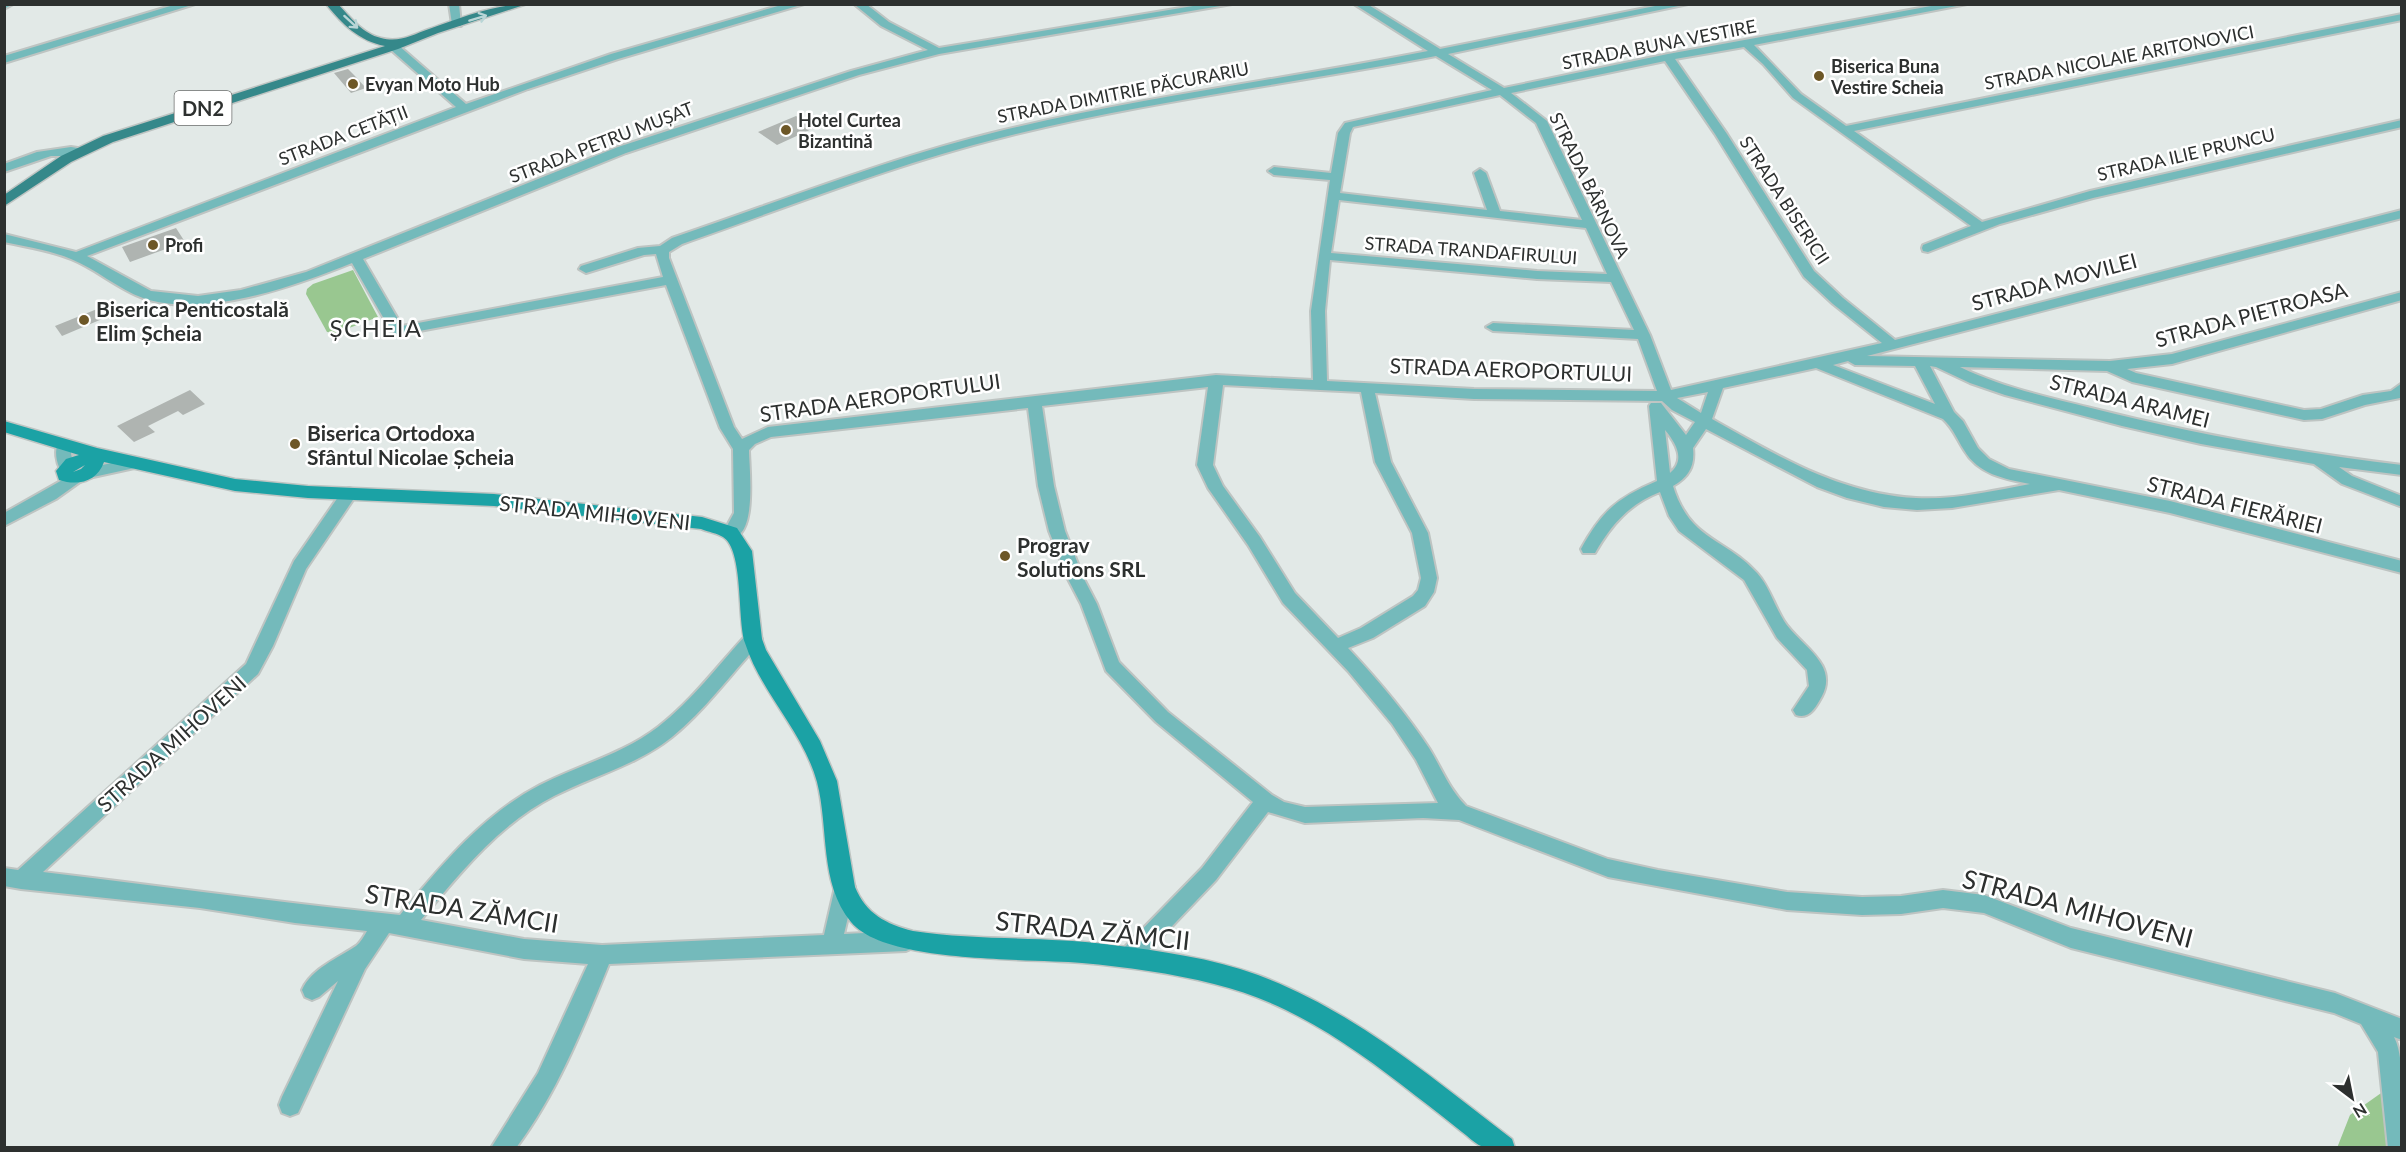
<svg xmlns="http://www.w3.org/2000/svg" width="2406" height="1152" viewBox="0 0 2406 1152" font-family="Lato,sans-serif">
<rect width="100%" height="100%" fill="#e2e9e7"/>
<g fill="#99c790">
<polygon points="353,270 378,317 336,333 327,332 306,294 307,289 313,284"/>
<polygon points="2401,1079 2401,1147 2337,1148 2350,1115"/>
</g>
<g fill="#afb4b1">
<polygon points="348,69 354,75 366,88 351,93 334,73"/>
<polygon points="796,116 814,128 777,145 758,132"/>
<polygon points="176,228 185,242 130,262 122,247"/>
<polygon points="107,305 114,314 62,336 55,326"/>
<polygon points="190,390 205,404 183,415 178,411 148,426 155,432 134,442 117,426"/>
</g>
<g fill="none" stroke-linecap="round" stroke-linejoin="round">
<g stroke="#bec4c2" stroke-width="4">
<g id="street">
<polygon points="4,4 13,4 4,9"/>
<polygon points="177,4 195,4 4,63 4,56"/>
<polygon points="449,4 459,4 461,26 452,24"/>
<path d="M785,4h19l-186,55 -90,30 -441,167 64,35 47,5 43,-6 65,-18 312,-125 233,-76 77,-21 -47,-24 -27,-22h12l23,18 50,26 266,-44h27l-293,50 -80,21 -233,78 -263,106 39,67 261,-49 -7,-23 -12,1 -58,18 -7,-4 2,-3 57,-18 22,-2 12,-8c109,-37 217,-80 328,-107 141,-34 286,-52 428,-80l-74,-47h13l73,45 225,-45h23l-240,50 56,34 164,-34 274,-50h25l-213,41 47,49 45,32 556,-112v6l-548,111 128,91 108,-31 312,-71v7l-309,71 -93,26 -72,28 -5,-1 -1,-3 1,-3 48,-19 -178,-128 -30,-34 -19,-17 -69,12 52,75 87,137 29,27 52,42 507,-130v8l-535,138 243,5 62,-7 230,-62v8l-230,64 -45,5 9,4 168,37 17,-1 42,-14 28,-4 11,-8 -2,15 -35,7 -43,14 -18,1 -172,-38 -25,-11 -147,-4c41,20 87,30 131,41 102,26 206,44 311,57v10l-63,-8 13,9 50,20v11l-60,-23 -28,-20 -113,-20 -79,-18 -117,-31 -35,-12 -34,-16 -6,-1 24,46 9,9 15,27 11,11 20,10 161,32 232,60v12l-232,-60 -111,-23 -107,18 -35,2 -33,-3 -37,-9 -30,-11 -111,-58 -13,19c2,18 -4,29 -20,38 17,55 51,51 84,87 12,13 17,32 27,48 15,24 55,42 38,75 -6,11 -13,24 -26,19l-3,-5 16,-24 -2,-16 -30,-32 -33,-58 -65,-49 -10,-15 -9,-24c-31,12 -49,33 -65,61h-12l-2,-4c21,-38 36,-51 76,-68l-8,-75 2,-3h10l25,32 9,-13 -23,-12 -10,-9 -188,-2 -99,-6 16,69 37,71 9,45 -3,14 -9,14 -52,32 -25,10c29,31 58,65 81,100 13,21 20,41 37,58l142,53 50,11 129,22 75,5 39,-1 42,-6 41,5 87,33 264,65 67,26v21l-8,-3c12,22 8,84 8,111h-14l-10,-96 -17,-28 -27,-11 -263,-65 -87,-35 -41,-5 -42,6 -39,1 -75,-5 -179,-33 -149,-57 -36,-2 -118,5 -37,-11 -52,68 -80,84 -7,3 -7,-3 -3,-7 3,-7 80,-82 51,-66 -97,-80 -50,-51 -25,-67 -13,-25 -19,-48 -11,-45 -10,-78 -257,29 -16,7 -6,6c0,18 10,97 -24,87l-2,-4 11,-20 -1,-64 -13,-21 -54,-143 -268,50 -7,-4 -39,-68c-57,23 -148,56 -209,35 -25,-9 -47,-29 -72,-39 -21,-9 -45,-12 -67,-17v-8l72,18 380,-145 -66,-58v-4h8l68,59 145,-50zM1436,56l56,34 -147,33 -7,10 -7,40 -57,-6 -6,4 6,4 56,5 -19,131 2,69 -97,-5 -448,52 -26,12 -8,-12 -65,-169v-6l13,-8c106,-37 213,-80 322,-107 142,-36 288,-53 432,-81zM1665,61l50,73 89,143 29,27 49,39 -211,47 -21,-55 -103,-214 -36,-28zM1500,95l36,28 46,97 -82,-9 -14,-38 -6,-4 -6,4 13,37 -147,-17 10,-60 3,-6zM1339,200l247,28 21,46 -70,-3 -206,-18zM1330,260l207,19 74,3 23,48 -141,-7 -7,4 7,4 145,8 19,52 -183,-2 -147,-8 -2,-70zM1848,361l7,4 60,1 20,38 -102,-39zM1816,368l127,51c10,9 14,20 21,31 14,24 40,29 66,34 -38,7 -76,16 -114,14 -76,-4 -140,-43 -204,-79l11,-31zM1223,385l138,7 14,70 37,71 9,45 -3,12 -5,6 -52,32 -23,10 -43,-45 -35,-56 -37,-51 -10,-21zM1208,387l-11,78 11,23 40,57 35,58 65,68 44,53 24,36 22,43 -133,4 -21,-5 -12,-7 -104,-83 -49,-50 -22,-58 -13,-25 -19,-48 -11,-45 -12,-80zM1708,392l-7,21 -24,-15zM1665,430c11,13 21,30 5,43z"/>
<polygon points="71,147 84,149 86,152 80,156 51,156 4,172 4,164 37,152"/>
<path d="M64,440l8,5 -1,9 3,13 -3,4h-10c-5,-9 -7,-21 -2,-30z"/>
<polygon points="134,458 139,459 142,463 139,467 84,479 56,499 4,526 4,513 80,470"/>
<path d="M349,488l6,2 2,4 -51,75 -33,77 -15,28 -215,198c119,14 237,31 357,43 40,-48 82,-100 140,-130 39,-20 83,-31 118,-58 34,-26 60,-62 89,-93l6,-2 6,2 3,5 -3,5c-29,31 -54,66 -87,93 -35,28 -79,39 -118,59 -55,28 -95,78 -133,124l103,19 78,6 222,-10 11,-48 3,-6 7,-3 7,3 3,6 -11,47 62,-3 7,3 3,7 -3,7 -7,3 -297,13c-26,64 -52,129 -93,184h-25l47,-75 50,-109 -64,-5 -135,-26 -24,36 -67,144 -8,3 -8,-3 -3,-8 3,-8 56,-116 -19,16 -7,3 -7,-3 -3,-7c9,-21 36,-32 54,-44 5,-4 8,-10 11,-15l-72,-8 -95,-15 -179,-19 -17,-3v-18l14,2 228,-206 48,-103 49,-71z"/>
</g>
</g>
<g stroke="#bec4c2" stroke-width="3">
<path id="secondary" d="M4,421l93,27 138,31 73,7 186,8 208,23 35,11 15,23 10,88 4,11 54,91 17,40 18,106c11,27 31,37 58,44 65,10 133,5 199,14 49,6 99,13 146,30 95,35 174,103 254,164l3,9c-10,0 -26,2 -34,-2 -7,-3 -13,-10 -19,-14 -15,-12 -30,-24 -46,-36 -61,-48 -126,-94 -202,-112 -43,-11 -88,-17 -132,-21 -54,-5 -197,1 -231,-41 -32,-39 -22,-94 -34,-140 -14,-51 -56,-89 -72,-139 -8,-24 -1,-93 -22,-106 -6,-4 -15,-5 -22,-8l-207,-23 -186,-8 -73,-7 -131,-29c-7,20 -26,24 -45,18l-3,-9 10,-12 13,-4 -75,-23zM85,465l-4,4 -8,3z"/>
</g>
<g stroke="#bec4c2" stroke-width="3">
<path id="primary" d="M326,4h12c12,13 25,30 43,34 18,5 31,-3 48,-9 31,-11 66,-25 98,-25l-89,29 -40,16 -285,93 -42,20 -67,44v-11l57,-39 42,-20 282,-90c-26,-5 -43,-22 -59,-42z"/>
</g>
<use href="#street" fill="#74babb" fill-rule="evenodd"/>
<use href="#secondary" fill="#1ba2a5" fill-rule="evenodd"/>
<use href="#primary" fill="#35888a" fill-rule="evenodd"/>
</g>
<defs><path id="oneway-shaft" d="M-6 0H5M1.5-3L5.5 0L1.5 3" fill="none" stroke-width="1.6" stroke-linecap="round" stroke-linejoin="round" transform="scale(1.5)"/></defs>
<g stroke="#b8d5d6">
<use href="#oneway-shaft" transform="translate(478 18) rotate(-17)"/>
<use href="#oneway-shaft" transform="translate(351 22) rotate(42)"/>
</g>
<g fill="#6d5727" stroke="#fff" stroke-width="2">
<circle cx="1819" cy="76" r="6"/>
<circle cx="353" cy="84" r="6"/>
<circle cx="786" cy="130" r="6"/>
<circle cx="153" cy="245" r="6"/>
<circle cx="84" cy="320" r="6"/>
<circle cx="295" cy="444" r="6"/>
<circle cx="1005" cy="556" r="6"/>
</g>
<g text-anchor="middle" dominant-baseline="central" stroke-width="5" stroke-linejoin="round" paint-order="stroke">
<g font-size="18" fill="#2d302f" stroke="#fff">
<text transform="translate(1659 44) rotate(-11)">STRADA BUNA VESTIRE</text>
<text transform="translate(2119 57) rotate(-11)">STRADA NICOLAIE ARITONOVICI</text>
<text transform="translate(1123 92) rotate(-11)">STRADA DIMITRIE PĂCURARIU</text>
<text transform="translate(343 135) rotate(-21)">STRADA CETĂȚII</text>
<text transform="translate(601 142) rotate(-21)">STRADA PETRU MUȘAT</text>
<text transform="translate(2186 154) rotate(-13)">STRADA ILIE PRUNCU</text>
<text transform="translate(1590 185) rotate(64)">STRADA BÂRNOVA</text>
<text transform="translate(1785 200) rotate(57)">STRADA BISERICII</text>
<text transform="translate(1471 250) rotate(4)">STRADA TRANDAFIRULUI</text>
</g>
<g font-size="18" font-weight="bold" fill="#2d302f" stroke="#fff" text-anchor="start">
<text x="1831" y="66">Biserica Buna<tspan x="1831" dy="21">Vestire Scheia</tspan></text>
<text x="365" y="84">Evyan Moto Hub</text>
<text x="798" y="120">Hotel Curtea<tspan x="798" dy="21">Bizantină</tspan></text>
<text x="165" y="245">Profi</text>
</g>
<rect fill="#fff" stroke="#6c6e6d" stroke-width="1.5" x="174.5" y="91" width="57" height="34" rx="4.5"/>
<g font-size="20" font-weight="bold" fill="#2d302f">
<text x="203" y="108">DN2</text>
</g>
<g font-size="21" fill="#2d302f" stroke="#fff">
<text transform="translate(2054 281) rotate(-15)">STRADA MOVILEI</text>
<text transform="translate(2251 314) rotate(-15)">STRADA PIETROASA</text>
<text transform="translate(1511 369) rotate(2)">STRADA AEROPORTULUI</text>
<text transform="translate(880 397) rotate(-8)">STRADA AEROPORTULUI</text>
<text transform="translate(2130 400) rotate(14)">STRADA ARAMEI</text>
<text transform="translate(2235 504) rotate(14)">STRADA FIERĂRIEI</text>
<text transform="translate(595 512) rotate(6)">STRADA MIHOVENI</text>
<text transform="translate(171 743) rotate(-42)">STRADA MIHOVENI</text>
</g>
<g font-size="21" font-weight="bold" fill="#2d302f" stroke="#fff" text-anchor="start">
<text x="96" y="308">Biserica Penticostală<tspan x="96" dy="24">Elim Șcheia</tspan></text>
<text x="307" y="432">Biserica Ortodoxa<tspan x="307" dy="24">Sfântul Nicolae Șcheia</tspan></text>
<text x="1017" y="544">Prograv<tspan x="1017" dy="24">Solutions SRL</tspan></text>
</g>
<g font-size="24" letter-spacing="1.5" fill="#2d302f" stroke="#fff">
<text x="376" y="327">ȘCHEIA</text>
</g>
<g font-size="26" fill="#2d302f" stroke="#fff">
<text transform="translate(462 908) rotate(9)">STRADA ZĂMCII</text>
<text transform="translate(2078 908) rotate(15)">STRADA MIHOVENI</text>
<text transform="translate(1093 930) rotate(6)">STRADA ZĂMCII</text>
</g>
</g>
<rect width="2406" height="1152" fill="none" stroke="#2d302f" stroke-width="12"/>
<g transform="translate(2352 1098) rotate(148)" stroke="#ffffff" stroke-width="4.5" paint-order="stroke">
<path d="M0-4.5L10 22L0 15L-10 22Z" fill="#2d302f"/>
<text y="-9" font-size="16" font-weight="bold" text-anchor="middle" fill="#2d302f">N</text>
</g>
</svg>
